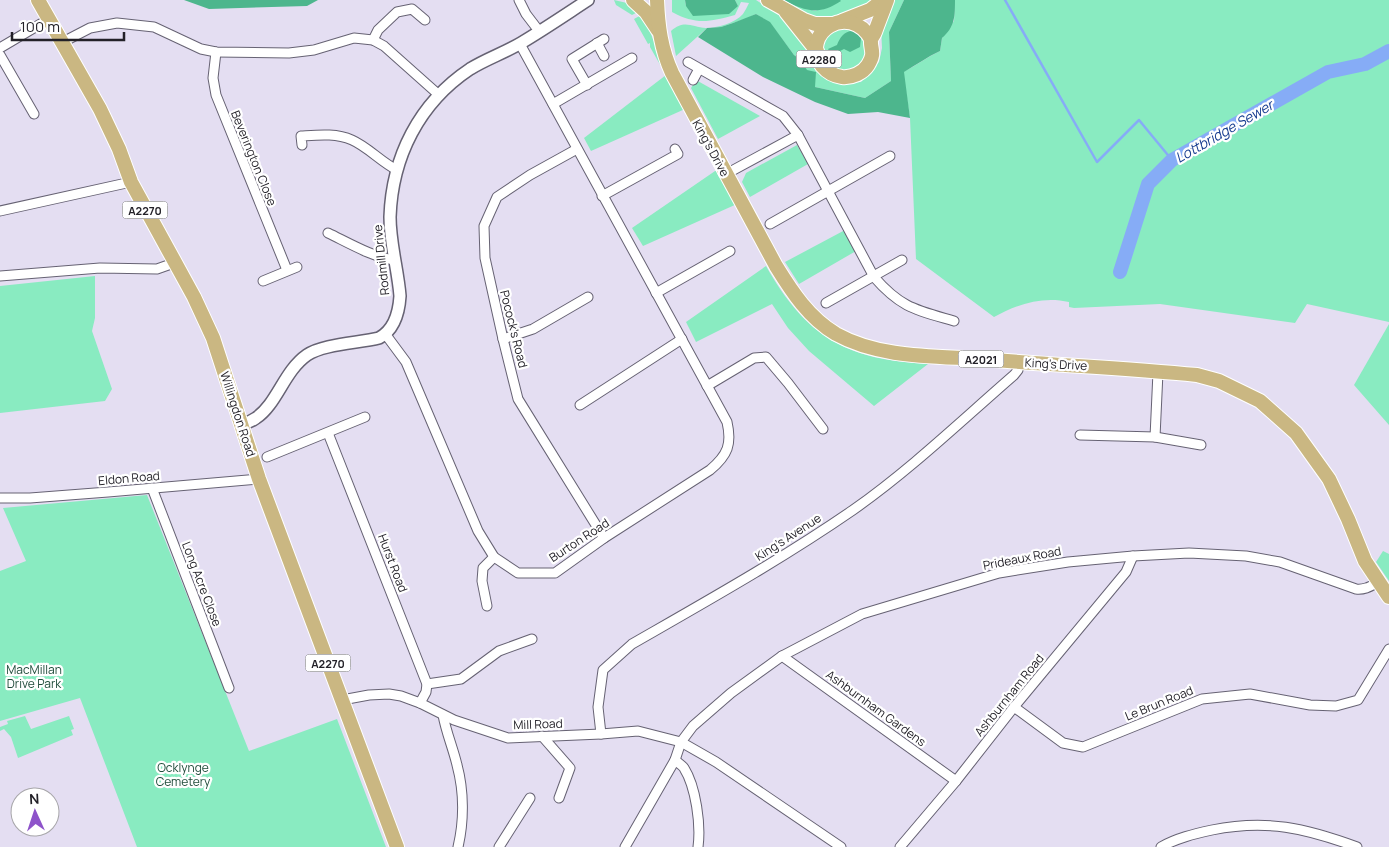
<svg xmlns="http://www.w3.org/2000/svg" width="1389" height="847" viewBox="0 0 1389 847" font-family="Manrope,sans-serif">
<rect width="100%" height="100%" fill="#e4def2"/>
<g fill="#89ebc1">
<polygon points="614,0 627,3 640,11 632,15 616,5"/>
<path d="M672,0h13l1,6h52l-3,-6h21l30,20 14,17 20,37 16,9 25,-1 18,-20 3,-14 -1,-20 14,-28h9l-15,32 2,49 -26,17 -50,-11 -14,-27 -7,-5 -24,-32 -14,-9 -8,4 -27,9 -14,1 -31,28 -5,-25c13,-12 21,-4 35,-3 11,0 29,-5 37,-14 2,-3 4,-7 6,-11l-8,-1 -6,13c-26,7 -39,10 -63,-3z"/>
<path d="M840,0h33c-17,10 -45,23 -65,15 -8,-3 -16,-10 -24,-14l31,10z"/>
<path d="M955,0h434v322l-82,-18 -12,19 -135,-19 -86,4 -5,-1v-5c-26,-6 -52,2 -75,15l-78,-58 -6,-141 -7,-46c13,-6 24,-15 37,-21l2,-13 12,-17z"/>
<polygon points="643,14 664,67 662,68 650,47 650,43 648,44 634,19"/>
<path d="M836,26l26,4 6,26c-4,4 -9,11 -14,13 -18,6 -35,-9 -30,-28 1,-5 8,-10 12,-15z"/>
<polygon points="666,75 685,109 591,151 584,138"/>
<polygon points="696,80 760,116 718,139 691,88"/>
<polygon points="797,145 808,164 750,197 742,182 746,173"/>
<polygon points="718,169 737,204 643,246 632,228"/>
<polygon points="845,230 856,251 799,284 785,262"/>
<path d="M766,266c40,71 81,94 162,98l-54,42 -65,-55 -21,-23 -16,-24 -76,38 -10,-20z"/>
<polygon points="95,276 95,318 92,331 112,389 105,401 0,413 0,286"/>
<polygon points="1389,324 1389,425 1354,385"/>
<polygon points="147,495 249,751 337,719 386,847 137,847 80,698 0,721 0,571 26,561 3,508"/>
<polygon points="1383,551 1389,554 1389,581 1376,562"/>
<polygon points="25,716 31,729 69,716 74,729 71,730 73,735 18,758 11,737 4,729 0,731 0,727 8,724 7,721"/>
</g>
<g fill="#4db68d">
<polygon points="184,0 318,0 307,6 209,9"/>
<polygon points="685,0 735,0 738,6 729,14 693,16 686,6"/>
<path d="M783,0h57l1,1c-23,15 -35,10 -58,-1z"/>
<path d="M904,0h51c0,16 0,27 -13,38l-2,13c-13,6 -24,14 -36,21l6,46 -32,-6 -30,2 -33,-12 -52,-25 -65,-40 9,-9 14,-1 12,-4 23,-9 14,8 24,33 7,5 6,10 9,2 -1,15 50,11 26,-17 -2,-49z"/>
<path d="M854,31l7,7 -1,9 -10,5 -6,-3 -12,6 -4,-6 9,-4c3,-8 8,-15 17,-14z"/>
</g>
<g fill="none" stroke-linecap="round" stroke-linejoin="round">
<polyline stroke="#86acf6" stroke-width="2.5" points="1005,0 1097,162 1139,120 1172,160"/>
<polyline stroke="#86acf6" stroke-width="14" points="1120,272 1148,184 1172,160 1328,72 1365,64 1389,51"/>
<g stroke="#666273" stroke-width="11">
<g id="minor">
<polyline points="519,0 526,14 539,31"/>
<polyline points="373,40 378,30 397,12 412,9 425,20"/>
<polyline points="63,42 90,28 117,23 154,27 201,49 216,52 289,53 314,50 354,38 373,40 384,46 439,95"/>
<polyline points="597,43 604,56"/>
<polyline points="0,48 49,19"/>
<polyline points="216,52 213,78 216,95 287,270"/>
<polyline points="0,55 34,114"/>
<path d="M688,62l95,54 15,19 76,142c27,31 42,33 80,44"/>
<polyline points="693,80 699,69"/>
<polyline points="587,85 572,59 604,39"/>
<polyline points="553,104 632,58"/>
<path d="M302,145l-1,-9c17,-1 35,-3 51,4 16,7 29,22 45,30"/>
<polyline points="577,149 530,175 497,197 484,226 485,258 503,339 518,399 604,538"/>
<polyline points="726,174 798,135"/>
<polyline points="602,196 678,154 675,149"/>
<polyline points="0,211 131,182"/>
<polyline points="770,224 890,156"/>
<path d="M328,233c19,9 46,25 67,27"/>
<polyline points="0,276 100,268 157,269 174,263"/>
<polyline points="263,281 297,267"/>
<polyline points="656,293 730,251"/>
<polyline points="826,303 902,260"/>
<path d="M386,335l20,27 72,169 16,26 24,16h37l49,-35 106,-68c18,-15 22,-26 17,-48l-207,-378"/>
<polyline points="503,339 533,329 588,297"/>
<polyline points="707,386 754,358 766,357 788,383 823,429"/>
<polyline points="580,405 682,339"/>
<polyline points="328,433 427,684 426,692 420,703"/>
<polyline points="1080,435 1155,437 1201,445"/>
<polyline points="1155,437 1158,372"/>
<polyline points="267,457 365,417"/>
<polyline points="152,488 229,688"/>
<polyline points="0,498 30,498 108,492 259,479"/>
<polyline points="487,606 482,581 483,568 494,557"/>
<polyline points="782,656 956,781"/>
<polyline points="427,684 461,679 499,651 532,639"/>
<polyline points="342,700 369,695 389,694 401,696 420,703 454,720 508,738 601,734 638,731 681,742 716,762 841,847"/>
<polyline points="1014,707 1063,743 1083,747 1202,699 1250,694 1310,705 1336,706 1358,700 1389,649"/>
<path d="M443,715c3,17 10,33 14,50 7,26 7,56 1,82"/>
<path d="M601,734l-3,-27 5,-37 29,-26c75,-43 150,-85 221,-134 57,-40 108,-89 161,-135l4,-5 1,-8"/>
<polyline points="542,736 570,768 559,798"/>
<path d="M675,760c3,3 7,5 9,8 12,19 17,57 14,79"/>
<polyline points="499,847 530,798"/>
<path d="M625,847l50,-87 6,-18 12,-16 38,-33 51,-37 80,-42 137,-41 69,-11 65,-6 56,-3 57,3 34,6 76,27c9,1 15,-3 23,-7"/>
<polyline points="900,847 956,781 1014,707 1126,572 1133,556"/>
<path d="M1161,847c16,-9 33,-13 51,-17 55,-11 93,-2 145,17"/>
</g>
</g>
<g stroke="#666273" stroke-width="14">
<path id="tertiary" d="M242,424c5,-1 10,-3 14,-6 21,-14 28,-47 51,-63 16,-11 52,-12 72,-17 15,-8 20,-26 21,-42 -2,-26 -10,-52 -10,-79 2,-60 29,-114 80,-148 16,-10 34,-16 51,-26 22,-13 44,-28 67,-43"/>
</g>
<g stroke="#fff" stroke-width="16">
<g id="primary">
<polyline points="38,0 100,109 119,149 131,182 194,297 213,338 259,479 397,847"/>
<polyline points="633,0 646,12 658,30"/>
<path d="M657,0c1,26 4,49 15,73l104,193c16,26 33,52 60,68 43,24 97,22 145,25 72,6 144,9 216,16l22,6 41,20 36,32 33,46 19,40 17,42 24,36"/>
<polyline points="768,0 804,20 815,24 832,24"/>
<polyline points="786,12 817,51"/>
<polyline points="842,21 870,10 883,0"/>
<path d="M871,39c-22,-38 -72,-6 -49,27 5,6 12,10 20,11 10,1 21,-4 26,-12 8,-13 2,-15 3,-26 1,-2 3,-4 4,-7 4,-11 8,-21 12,-32"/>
</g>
</g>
<use href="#minor" stroke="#fff" stroke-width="9"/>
<use href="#tertiary" stroke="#fff" stroke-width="11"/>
<use href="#primary" stroke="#cab782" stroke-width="14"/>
</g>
<g text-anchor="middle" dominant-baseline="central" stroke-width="4.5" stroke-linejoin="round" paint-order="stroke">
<g fill="#fff" stroke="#656468" stroke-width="1">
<rect x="796.5" y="50.5" width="45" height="17" rx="4"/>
<rect x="122.5" y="201.5" width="45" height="17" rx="4"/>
<rect x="958.5" y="350.5" width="45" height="17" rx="4"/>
<rect x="305.5" y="654.5" width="45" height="17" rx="4"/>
</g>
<g font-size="11" font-weight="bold" fill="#232128">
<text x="819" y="59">A2280</text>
<text x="145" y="210">A2270</text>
<text x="981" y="359">A2021</text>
<text x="328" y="663">A2270</text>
</g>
<g font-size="12" fill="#232128" stroke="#fff">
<text transform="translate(711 148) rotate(61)">King's Drive</text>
<text transform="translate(254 158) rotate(68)">Beverington Close</text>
<text transform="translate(381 260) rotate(-96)">Rodmill Drive</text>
<text transform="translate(514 329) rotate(76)">Pocock's Road</text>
<text transform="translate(1056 364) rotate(3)">King's Drive</text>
<text transform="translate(238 414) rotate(72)">Willingdon Road</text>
<text transform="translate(129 478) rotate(-5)">Eldon Road</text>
<text transform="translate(788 537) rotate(-33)">King's Avenue</text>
<text transform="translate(579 540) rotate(-33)">Burton Road</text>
<text transform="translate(1022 558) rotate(-11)">Prideaux Road</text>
<text transform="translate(393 563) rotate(69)">Hurst Road</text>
<text transform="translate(202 584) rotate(69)">Long Acre Close</text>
<text transform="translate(1009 695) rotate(-51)">Ashburnham Road</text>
<text transform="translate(1159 703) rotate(-22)">Le Brun Road</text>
<text transform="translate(876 708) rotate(36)">Ashburnham Gardens</text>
<text transform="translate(538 724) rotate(-2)">Mill Road</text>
</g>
<g font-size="12" fill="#204c3b" stroke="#fff">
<text x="34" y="669">MacMillan<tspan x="34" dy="14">Drive Park</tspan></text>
<text x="183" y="767">Ocklynge<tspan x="183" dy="14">Cemetery</tspan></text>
</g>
<g font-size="14" font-style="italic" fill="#163b8f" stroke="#fff">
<text transform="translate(1224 131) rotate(-30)">Lottbridge Sewer</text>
</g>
</g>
<g transform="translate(35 812) rotate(357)"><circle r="24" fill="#ffffff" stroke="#a7a6a9"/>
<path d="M0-4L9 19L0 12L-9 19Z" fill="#8e53ca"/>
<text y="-8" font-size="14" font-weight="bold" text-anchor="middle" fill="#232128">N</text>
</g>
<path d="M12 32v8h112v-8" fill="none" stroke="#232128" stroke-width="2.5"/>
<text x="20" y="32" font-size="15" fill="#232128" stroke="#ffffff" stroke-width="4" paint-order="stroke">100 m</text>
</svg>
